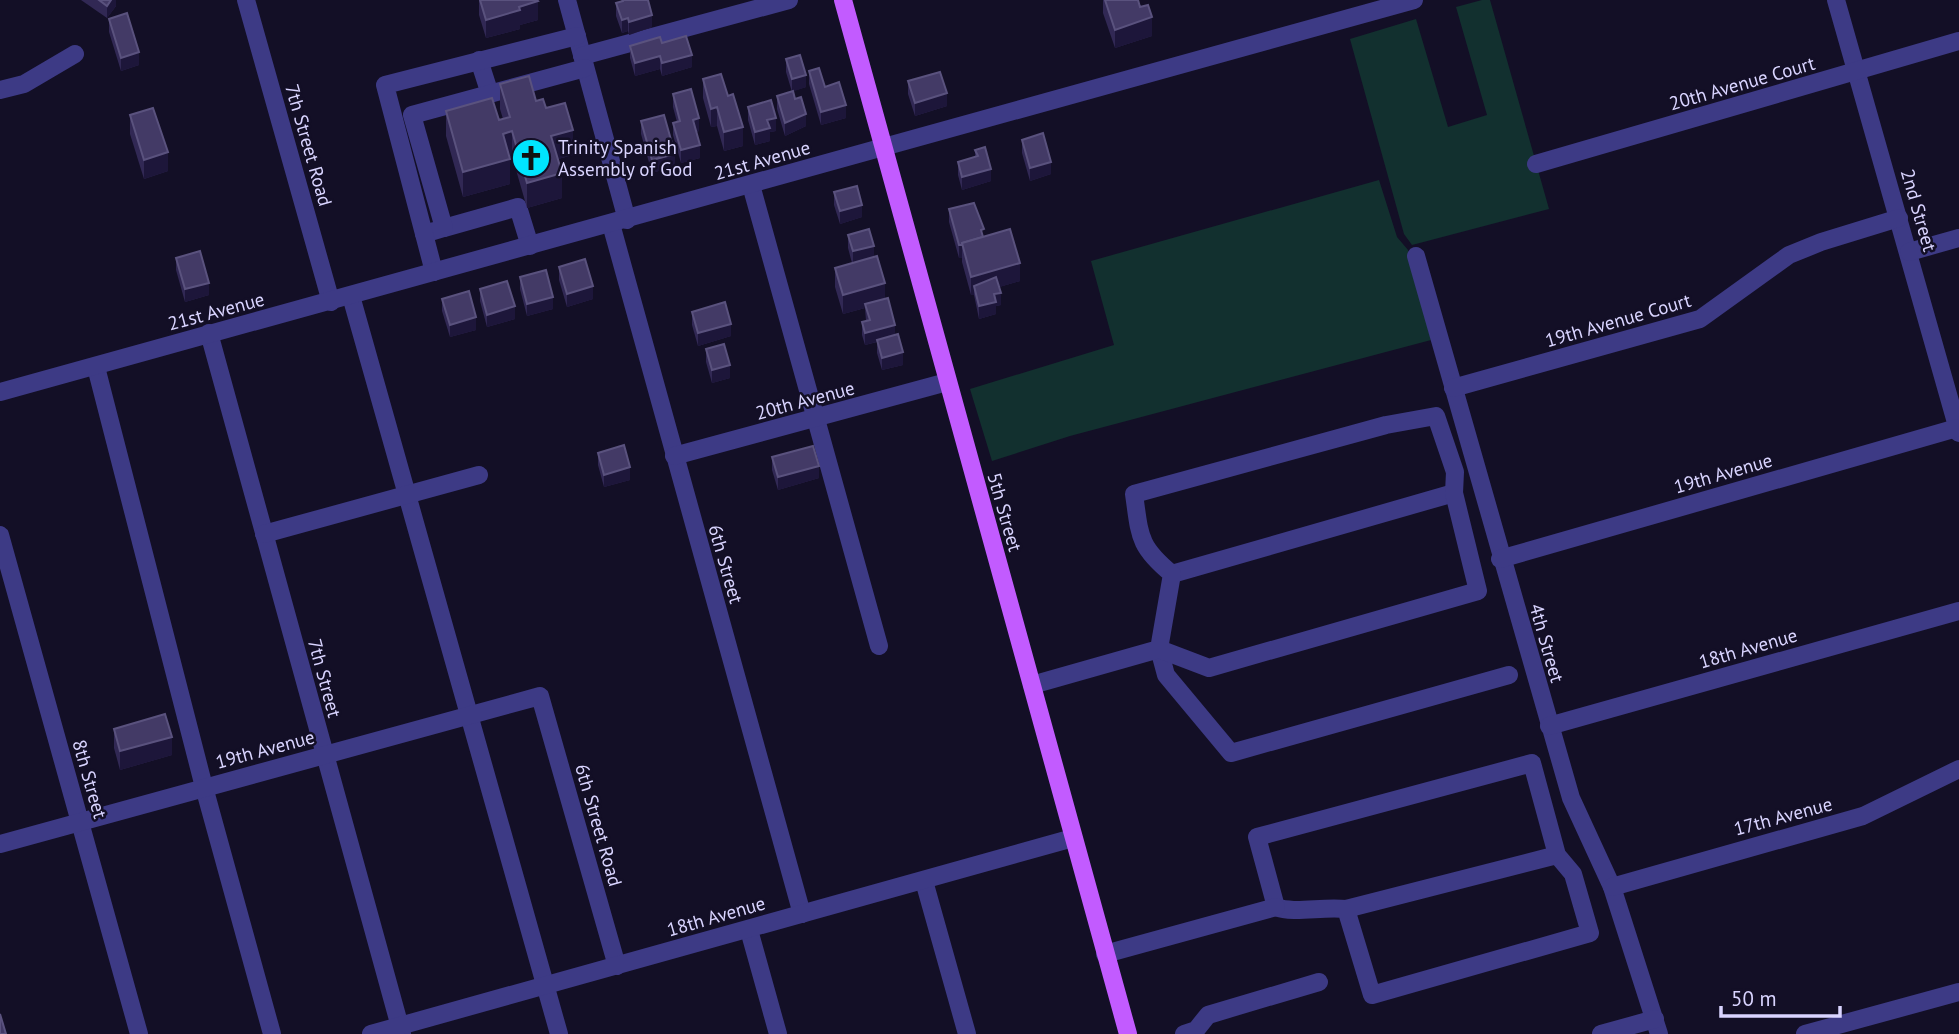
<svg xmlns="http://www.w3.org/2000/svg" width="1959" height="1034" viewBox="0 0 1959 1034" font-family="'PT Sans',sans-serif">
<rect width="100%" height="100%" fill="#130f26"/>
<g fill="#12302f">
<polygon points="1482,0 1490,0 1549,209 1412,245 1404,234 1350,39 1416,19 1448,127 1487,115 1456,7"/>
<polygon points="1379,180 1397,237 1408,250 1431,340 1070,436 992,461 970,389 1114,345 1091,261"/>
</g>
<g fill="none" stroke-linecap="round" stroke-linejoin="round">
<g stroke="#3d3a85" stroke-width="18">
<polyline points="246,0 331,302"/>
<polyline points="567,0 627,220"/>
<polyline points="1836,0 1959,433"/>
<polyline points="582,56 789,0"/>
<polyline points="479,60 490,94"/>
<polyline points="0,90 24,84 75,54"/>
<polyline points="1536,164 1959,41"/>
<polyline points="751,185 879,646"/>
<polyline points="611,224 802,914"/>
<polyline points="444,228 518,207 530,246"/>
<polyline points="424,234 444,228 412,115 585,68"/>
<polyline points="1909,252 1959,238"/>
<polyline points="1416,256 1571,798 1612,887 1659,1034"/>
<polyline points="434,272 385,85 577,36"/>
<polyline points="351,296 559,1034"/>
<polyline points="209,333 402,1034"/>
<polyline points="96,367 204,787 272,1034"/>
<polyline points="1453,388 1700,319 1789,255 1821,242 1899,218"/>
<polyline points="0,392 1414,0"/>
<polyline points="674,456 947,382"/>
<polyline points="264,534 479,475"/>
<polyline points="0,535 139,1034"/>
<polyline points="1500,559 1957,428"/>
<polyline points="1172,574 1454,493"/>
<polyline points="1159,649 1166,675 1231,753 1509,675"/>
<path d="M1032,685l127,-36 13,-75c-34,-28 -32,-38 -38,-80l252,-69 50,-9 19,56 -1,21 24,98 -269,77 -50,-19"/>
<polyline points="1549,726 1959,611"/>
<polyline points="0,844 540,696 617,966"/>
<polyline points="924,881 967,1034"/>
<polyline points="1612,887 1863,816 1959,769"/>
<path d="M1346,909l26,86 218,-62 -17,-59 -16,-19 -25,-92 -275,74 19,70c18,7 47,-1 70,2l211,-54"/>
<polyline points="749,930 778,1034"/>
<polyline points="1105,954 1276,907"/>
<polyline points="371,1034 1073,838"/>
<polyline points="1184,1034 1196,1030 1208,1015 1319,982"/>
<polyline points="1601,1034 1655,1019"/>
<polyline points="1805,1034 1959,992"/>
</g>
<polyline stroke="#c25bff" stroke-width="18" points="843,0 1128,1034"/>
</g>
<g fill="#312854">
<polygon points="81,0 116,0 116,6 107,18"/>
<polygon points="479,0 537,0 538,20 520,25 520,29 486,38 479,15"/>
<polygon points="621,0 648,0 652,27 629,35 628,31 622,33 616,16 616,3 621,2"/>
<polygon points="1103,0 1138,0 1152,36 1115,48 1103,13"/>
<polygon points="109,19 139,65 121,71 109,32"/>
<polygon points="662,43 692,67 662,76 660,69 635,76 630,58 630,46"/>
<polygon points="786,59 806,87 793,91 806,126 785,136 777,109 777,96 792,92 786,72"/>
<polygon points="809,71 825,87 846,118 821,125 809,84"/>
<polygon points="703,79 743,146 724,151 717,126 711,127 703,98"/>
<polygon points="908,81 947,106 915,116 908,94"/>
<polygon points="500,84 536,101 546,108 573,155 558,159 562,198 527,208 512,156 509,157 510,184 463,197 446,136 446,111 499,120 503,119 500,109"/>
<polygon points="673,94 699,131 696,132 700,158 681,163 673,135 673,123 677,122 673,107"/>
<polygon points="748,107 776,131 770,132 770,141 755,145 748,120"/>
<polygon points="130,115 168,171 144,179 130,134"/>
<polygon points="641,121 675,166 652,173 641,134"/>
<polygon points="1022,140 1051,174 1030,181 1022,153"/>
<polygon points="975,150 991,181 962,190 958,175 958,162 975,157"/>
<polygon points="834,192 862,217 840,224 834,205"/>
<polygon points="949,209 984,237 1020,281 999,287 1001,305 996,306 996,314 979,319 974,295 971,295 962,262 962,258 959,258 949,222"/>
<polygon points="848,235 874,257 903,365 882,370 877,353 877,342 865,345 862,335 862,322 866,321 865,308 843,314 835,287 835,268 852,263 848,248"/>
<polygon points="176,258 209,295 185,302 176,270"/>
<polygon points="559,267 593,299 567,307 559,280"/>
<polygon points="520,277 553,309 527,316 520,289"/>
<polygon points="480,289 515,319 487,327 480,301"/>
<polygon points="442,299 476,330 450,337 442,311"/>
<polygon points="692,312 731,336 698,346 692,325"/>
<polygon points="706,349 730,378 712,383 706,362"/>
<polygon points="598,453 630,480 604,487 598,465"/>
<polygon points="772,457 819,478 778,490 772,470"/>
<polygon points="114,729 172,755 120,770 114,748"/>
</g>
<g fill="#1d163a">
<polygon points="111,0 116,0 116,6 107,18 107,6"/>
<polygon points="538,1 538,20 520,25 520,29 486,38 486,20 519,7"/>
<polygon points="652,15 652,27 629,35 629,22"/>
<polygon points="1152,17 1152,36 1115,48 1115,30"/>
<polygon points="628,18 628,31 622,33 622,20"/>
<polygon points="139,52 139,65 121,71 121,58"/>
<polygon points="692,55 692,67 662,76 662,63"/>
<polygon points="660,56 660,69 635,76 635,63"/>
<polygon points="806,75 806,87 792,92 792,79"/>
<polygon points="947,93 947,106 915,116 915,103"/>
<polygon points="846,105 846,118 821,125 821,112"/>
<polygon points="717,107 717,126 711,127 711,109"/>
<polygon points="806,114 806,126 785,136 785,123"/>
<polygon points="699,118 699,131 693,133 693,120"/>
<polygon points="776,118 776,131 770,132 770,141 755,145 755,132 767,120"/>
<polygon points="743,127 743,146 724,151 724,132"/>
<polygon points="573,130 573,155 551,161 551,136"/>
<polygon points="512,131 512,156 503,159 503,134"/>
<polygon points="700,145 700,158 681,163 681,150"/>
<polygon points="168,152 168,171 144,179 144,160"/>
<polygon points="675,154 675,166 652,173 652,160"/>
<polygon points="510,159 510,184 463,197 463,172"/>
<polygon points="1051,162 1051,174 1030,181 1030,168"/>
<polygon points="991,169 991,181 962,190 962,177"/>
<polygon points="562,173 562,198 527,208 527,183"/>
<polygon points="862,205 862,217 840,224 840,211"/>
<rect x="959" y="245" width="3" height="13"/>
<polygon points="874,246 874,258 853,264 853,251"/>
<polygon points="1020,263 1020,281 976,294 974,286 974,295 971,295 971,277"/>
<polygon points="209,283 209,295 185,302 185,289"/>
<polygon points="885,283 885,302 865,304 865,308 843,314 843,295"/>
<polygon points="593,286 593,299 567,307 567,294"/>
<polygon points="1001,293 1001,305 996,306 996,314 979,319 979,306 994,294"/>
<polygon points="553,297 553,309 527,316 527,304"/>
<polygon points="515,306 515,319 487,327 487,315"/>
<polygon points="476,317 476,330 450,337 450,325"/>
<polygon points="731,324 731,336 698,346 698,333"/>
<polygon points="895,325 895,337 865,345 865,333"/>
<polygon points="903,352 903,365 882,370 882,358"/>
<polygon points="730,365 730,378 712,383 712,370"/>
<polygon points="819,466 819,478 778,490 778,477"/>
<polygon points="630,467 630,480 604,487 604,475"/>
<polygon points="172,737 172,755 120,770 120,751"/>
</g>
<g fill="#433a66" stroke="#5a527e" stroke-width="2">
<polygon points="99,0 111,0 107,6"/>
<polygon points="480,0 537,0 538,1 519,7 520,10 486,20"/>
<polygon points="623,0 648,0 652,15 629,22 628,18 622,20 616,3 623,1"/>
<polygon points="1105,0 1138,0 1140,7 1148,5 1152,17 1115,30"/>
<polygon points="127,13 139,52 121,58 109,19"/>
<polygon points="686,36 692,55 662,63 660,56 635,63 630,46 660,37 662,43"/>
<polygon points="800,55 806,75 792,79 786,59"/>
<polygon points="819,68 825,87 839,82 846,105 821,112 809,71"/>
<polygon points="940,72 947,93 915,103 908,81"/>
<polygon points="721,74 728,96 733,94 743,127 724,132 717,107 711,109 703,79"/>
<polygon points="529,76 536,101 543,99 546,108 565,103 573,130 551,136 562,173 527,183 512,131 503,134 510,159 463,172 446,111 492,98 499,120 510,117 500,84"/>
<polygon points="691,89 699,118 693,120 700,145 681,150 673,123 680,121 673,94"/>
<polygon points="793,91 795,99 801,97 806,114 785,123 777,96"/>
<polygon points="771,100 776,118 767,120 770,128 755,132 748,107"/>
<polygon points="153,108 168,152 144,160 130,115"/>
<polygon points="664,115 675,154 652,160 641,121"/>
<polygon points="1043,133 1051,162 1030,168 1022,140"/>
<polygon points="985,147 991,169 962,177 958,162 978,156 975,150"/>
<polygon points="857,186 862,205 840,211 834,192"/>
<polygon points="974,203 984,229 981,230 983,237 962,243 962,245 959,245 949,209"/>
<polygon points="869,229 874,246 853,251 848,235"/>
<polygon points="1010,229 1020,263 971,277 962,243"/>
<polygon points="200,251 209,283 185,289 176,258"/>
<polygon points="877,256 885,283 843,295 835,268"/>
<polygon points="585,259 593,286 567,294 559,267"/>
<polygon points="546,270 553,297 527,304 520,277"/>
<polygon points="996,277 1001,293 994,294 996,302 979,306 974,286"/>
<polygon points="507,281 515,306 487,315 480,289"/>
<polygon points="469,291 476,317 450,325 442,299"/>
<polygon points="888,298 895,325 865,333 862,322 870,320 865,304"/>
<polygon points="725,302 731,324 698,333 692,312"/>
<polygon points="898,334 903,352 882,358 877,340"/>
<polygon points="724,344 730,365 712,370 706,349"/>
<polygon points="624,445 630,467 604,475 598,453"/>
<polygon points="813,446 819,466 778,477 772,457"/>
<polygon points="165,714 172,737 120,751 114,729"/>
<polygon points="0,1014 6,1034 0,1034"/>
</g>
<defs>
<g id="church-disc" transform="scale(2.0125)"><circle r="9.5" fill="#00e5ff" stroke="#130f26"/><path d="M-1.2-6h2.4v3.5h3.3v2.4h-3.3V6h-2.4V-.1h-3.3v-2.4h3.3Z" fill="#111"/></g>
</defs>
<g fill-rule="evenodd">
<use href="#church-disc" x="531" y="158"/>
</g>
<g text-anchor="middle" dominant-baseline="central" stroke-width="5" stroke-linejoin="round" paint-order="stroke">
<g font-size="19" fill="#d9d4ff" stroke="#130f26">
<text transform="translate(1742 83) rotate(-16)">20th Avenue Court</text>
<text transform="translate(309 145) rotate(74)">7th Street Road</text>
<text transform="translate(762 160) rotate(-16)">21st Avenue</text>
<text transform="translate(1919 210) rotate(74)">2nd Street</text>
<text transform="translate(216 311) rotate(-15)">21st Avenue</text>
<text transform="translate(1618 320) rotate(-16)">19th Avenue Court</text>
<text transform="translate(805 400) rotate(-15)">20th Avenue</text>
<text transform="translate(1723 473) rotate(-16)">19th Avenue</text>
<text transform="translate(1005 512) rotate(74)">5th Street</text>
<text transform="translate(726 564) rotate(74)">6th Street</text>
<text transform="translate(1547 643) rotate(74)">4th Street</text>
<text transform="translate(1748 648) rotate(-16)">18th Avenue</text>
<text transform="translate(325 678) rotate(75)">7th Street</text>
<text transform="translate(265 749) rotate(-15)">19th Avenue</text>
<text transform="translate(90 779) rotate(74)">8th Street</text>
<text transform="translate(1783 816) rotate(-15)">17th Avenue</text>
<text transform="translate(599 825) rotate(74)">6th Street Road</text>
<text transform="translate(716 916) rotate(-16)">18th Avenue</text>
</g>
<g font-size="19" fill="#d9d4ff" stroke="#130f26" text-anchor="start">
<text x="558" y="147">Trinity Spanish<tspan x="558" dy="22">Assembly of God</tspan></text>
</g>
</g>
<path d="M1721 1006v10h119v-10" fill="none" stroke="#d9d4ff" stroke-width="3.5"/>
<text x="1731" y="1006" font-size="21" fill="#d9d4ff" stroke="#130f26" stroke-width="5" paint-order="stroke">50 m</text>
</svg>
